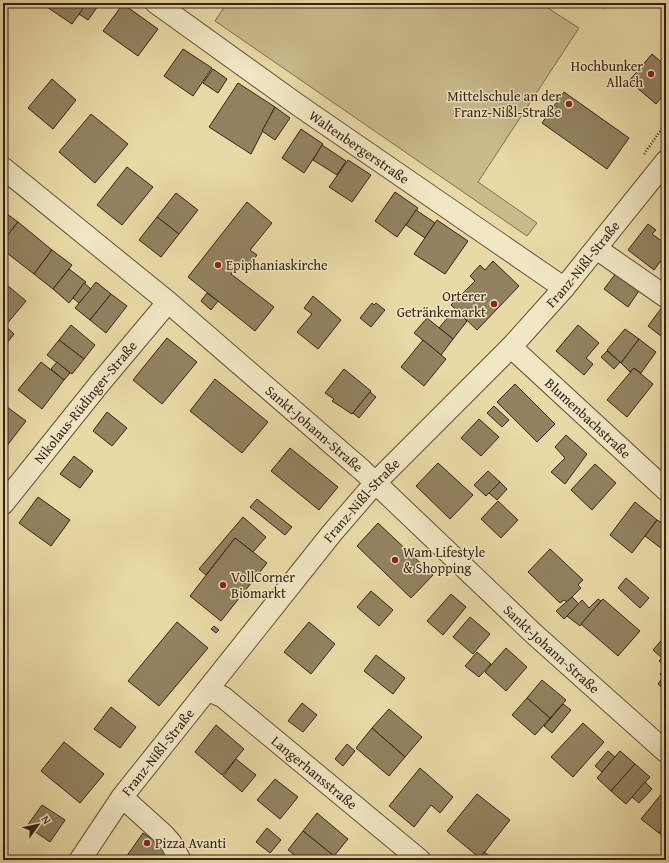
<svg xmlns="http://www.w3.org/2000/svg" width="669" height="863" viewBox="0 0 669 863" font-family="'Gentium Book Plus',serif">
<rect width="100%" height="100%" fill="#e9daa5"/>
<filter id="stains"><feTurbulence type="fractalNoise" baseFrequency=".005" numOctaves="4"/><feColorMatrix values="0 0 0 0 .2 0 0 0 0 .09 0 0 0 0 .02 0 0 0 .5 -.17"/></filter>
<radialGradient id="worn" r=".72"><stop offset=".6" stop-color="#630" stop-opacity="0"/><stop offset="1" stop-color="#630" stop-opacity=".3"/></radialGradient>
<polygon fill="#cabb8d" stroke="#7f6f51" points="227,3 540,3 579,28 478,182 537,223 527,236 215,21"/>
<g fill="#928260" stroke="#342315">
<polygon points="41,3 87,3 72,24"/>
<polygon points="87,3 100,3 88,20 79,14"/>
<polygon points="123,4 158,29 138,56 103,31"/>
<polygon points="183,49 212,68 193,96 164,76"/>
<polygon points="652,54 666,66 666,92 656,104 629,81"/>
<polygon points="213,69 227,79 218,93 203,83"/>
<polygon points="52,79 76,100 53,129 28,108"/>
<polygon points="238,83 275,107 251,154 209,127"/>
<polygon points="564,92 629,138 607,169 542,123"/>
<polygon points="275,107 290,118 275,140 262,131"/>
<polygon points="91,114 128,144 95,183 59,152"/>
<polygon points="301,129 323,144 304,173 282,158"/>
<polygon points="322,145 346,161 337,175 313,160"/>
<polygon points="348,160 371,175 352,202 329,187"/>
<polygon points="127,167 153,187 122,225 97,205"/>
<polygon points="395,192 418,208 397,237 375,221"/>
<polygon points="176,193 198,210 179,234 157,217"/>
<polygon points="247,202 272,223 250,250 257,255 247,268 240,263 231,274 274,307 255,331 188,277"/>
<polygon points="666,205 666,213 662,210"/>
<polygon points="416,210 435,223 425,238 406,225"/>
<polygon points="3,211 18,222 3,241"/>
<polygon points="157,217 179,234 161,257 139,240"/>
<polygon points="437,220 468,241 445,274 414,254"/>
<polygon points="18,222 52,250 34,274 3,250 3,241"/>
<polygon points="648,224 656,230 652,234 666,244 666,254 654,270 628,250"/>
<polygon points="52,250 72,265 53,289 34,274"/>
<polygon points="493,261 519,286 477,330 451,305 475,281 470,276 480,265 485,270"/>
<polygon points="620,268 643,285 628,307 604,289"/>
<polygon points="69,269 86,282 69,303 53,289"/>
<polygon points="96,282 111,294 90,320 75,308"/>
<polygon points="84,283 91,289 79,303 73,298"/>
<polygon points="8,286 26,301 5,326 3,324 3,291"/>
<polygon points="207,293 218,301 211,310 201,301"/>
<polygon points="111,294 127,306 106,333 90,320"/>
<polygon points="313,296 341,320 318,349 297,332 312,314 304,308"/>
<polygon points="666,302 666,340 648,326"/>
<polygon points="372,303 374,305 376,303 385,310 371,327 360,318"/>
<polygon points="455,309 467,321 453,339 439,328"/>
<polygon points="427,318 453,339 441,355 414,333"/>
<polygon points="3,324 14,334 3,348"/>
<polygon points="71,325 95,345 84,359 59,340"/>
<polygon points="578,325 599,343 586,358 593,364 584,375 556,351"/>
<polygon points="625,329 639,339 621,363 607,350"/>
<polygon points="167,338 197,362 162,404 133,380"/>
<polygon points="639,339 656,352 641,373 634,368 630,372 621,363"/>
<polygon points="59,340 84,359 72,374 47,355"/>
<polygon points="423,340 446,359 424,386 401,367"/>
<polygon points="607,351 620,362 614,369 601,357"/>
<polygon points="41,362 64,380 42,409 18,390"/>
<polygon points="57,362 70,373 64,380 51,369"/>
<polygon points="634,368 653,384 627,417 607,400"/>
<polygon points="344,369 371,391 352,414 332,401 334,399 325,393"/>
<polygon points="215,379 268,422 242,453 190,411"/>
<polygon points="515,384 555,424 537,442 497,402"/>
<polygon points="370,392 376,397 359,418 353,413"/>
<polygon points="3,404 26,421 6,447 3,444"/>
<polygon points="494,406 509,420 502,427 487,413"/>
<polygon points="107,412 127,428 112,446 93,431"/>
<polygon points="479,419 499,437 481,456 461,438"/>
<polygon points="566,435 587,454 565,484 551,472 565,458 555,447"/>
<polygon points="290,448 338,487 319,510 271,471"/>
<polygon points="74,456 93,471 80,488 60,474"/>
<polygon points="438,463 473,495 450,519 416,486"/>
<polygon points="595,464 616,483 592,510 571,490"/>
<polygon points="488,471 500,482 486,496 474,485"/>
<polygon points="500,482 507,489 497,500 489,493"/>
<polygon points="38,497 70,520 51,546 19,523"/>
<polygon points="257,499 292,527 285,535 250,507"/>
<polygon points="498,501 518,520 501,538 481,519"/>
<polygon points="635,502 657,520 632,553 610,535"/>
<polygon points="243,517 266,537 253,552 235,538 206,575 199,569"/>
<polygon points="657,520 666,525 666,552 645,536"/>
<polygon points="378,523 433,575 411,598 357,546"/>
<polygon points="235,538 267,563 221,621 190,596"/>
<polygon points="550,549 583,580 578,585 581,588 567,602 564,600 560,603 528,572"/>
<polygon points="666,569 666,578 662,574"/>
<polygon points="626,578 649,598 640,608 618,588"/>
<polygon points="371,591 393,610 379,626 357,607"/>
<polygon points="451,594 466,607 443,635 427,621"/>
<polygon points="572,597 579,604 564,619 556,611"/>
<polygon points="598,599 601,601 580,626 567,616 582,600 589,608"/>
<polygon points="603,599 640,631 618,656 581,624"/>
<polygon points="3,609 8,613 3,620"/>
<polygon points="470,617 490,634 473,654 453,637"/>
<polygon points="177,622 208,648 159,706 128,681"/>
<polygon points="309,622 335,644 311,674 284,652"/>
<polygon points="214,626 219,630 216,633 211,629"/>
<polygon points="666,635 666,653 662,658 653,650"/>
<polygon points="506,648 527,667 506,691 485,672"/>
<polygon points="477,652 491,664 479,677 465,666"/>
<polygon points="666,653 666,667 659,661"/>
<polygon points="376,655 405,678 393,694 364,671"/>
<polygon points="666,668 666,691 658,684 663,677 660,674"/>
<polygon points="542,680 566,700 550,718 527,698"/>
<polygon points="527,698 550,718 535,735 512,715"/>
<polygon points="302,703 317,715 303,732 288,721"/>
<polygon points="563,704 571,710 552,733 544,726"/>
<polygon points="111,707 136,727 120,748 94,729"/>
<polygon points="389,709 422,737 405,757 372,728"/>
<polygon points="583,723 604,742 573,777 551,757"/>
<polygon points="216,725 244,749 222,775 195,752"/>
<polygon points="372,728 405,757 389,776 356,748"/>
<polygon points="64,742 104,774 80,803 41,771"/>
<polygon points="347,744 355,751 343,766 335,759"/>
<polygon points="608,751 615,757 602,772 595,766"/>
<polygon points="620,751 635,764 611,791 597,778"/>
<polygon points="236,759 256,775 242,792 223,776"/>
<polygon points="635,764 650,777 626,804 611,791"/>
<polygon points="420,768 453,797 440,813 431,805 414,827 389,806"/>
<polygon points="275,779 298,797 280,819 257,800"/>
<polygon points="645,782 652,789 639,803 632,797"/>
<polygon points="663,792 666,794 666,824 659,833 641,819"/>
<polygon points="477,794 510,820 480,858 447,831"/>
<polygon points="42,805 65,820 50,842 27,826"/>
<polygon points="317,813 348,839 334,856 303,831"/>
<polygon points="666,824 666,838 659,833"/>
<polygon points="267,828 281,840 270,853 256,842"/>
<polygon points="303,831 334,856 331,860 301,860 288,850"/>
<polygon points="143,833 172,853 167,860 124,860"/>
<polygon points="484,852 490,856 486,860 474,860 477,855 480,858"/>
<polygon points="5,854 14,860 3,860"/>
<polygon points="522,856 526,860 518,860"/>
</g>
<g fill="none" stroke-linecap="round" stroke-linejoin="round">
<g stroke="#615139" stroke-width="23">
<g id="minor">
<path id="s1" d="M156,3l142,102 266,183"/>
<path id="s2" d="M3,168l165,134 194,168 172,164 132,118"/>
<polyline points="597,249 666,297"/>
<path id="s3" d="M511,347l155,143"/>
<path id="s4" d="M3,504l97,-121 68,-81"/>
<path id="s5" d="M207,690l16,7 197,163"/>
<polyline points="122,797 163,834 171,843 180,860"/>
<path id="s6" d="M80,860l42,-63 210,-264 44,-51 135,-135 53,-59 102,-127"/>
</g>
</g>
<g stroke="#342315" stroke-width="2.5" stroke-dasharray="1 2" stroke-linecap="butt">
<polyline points="598,3 605,9"/>
<polyline points="644,154 666,123"/>
</g>
<use href="#minor" stroke="#f1e7c4" stroke-width="21"/>
</g>
<g fill="#8f2418" stroke="#f1e7c4" stroke-width="1.5">
<circle cx="651" cy="74" r="4"/>
<circle cx="569" cy="104" r="4"/>
<circle cx="218" cy="265" r="4"/>
<circle cx="494" cy="304" r="4"/>
<circle cx="395" cy="560" r="4"/>
<circle cx="223" cy="585" r="4"/>
<circle cx="147" cy="843" r="4"/>
</g>
<g text-anchor="middle" dominant-baseline="central" stroke-width="3" stroke-linejoin="round" paint-order="stroke">
<g font-size="14" fill="#342315" stroke="#f1e7c4" text-anchor="start">
<text x="643" y="66" text-anchor="end">Hochbunker<tspan x="643" dy="16">Allach</tspan></text>
<text x="561" y="96" text-anchor="end">Mittelschule an der<tspan x="561" dy="16">Franz-Nißl-Straße</tspan></text>
<text x="226" y="265">Epiphaniaskirche</text>
<text x="486" y="296" text-anchor="end">Orterer<tspan x="486" dy="16">Getränkemarkt</tspan></text>
<text x="403" y="552">Wam Lifestyle<tspan x="403" dy="16">&amp; Shopping</tspan></text>
<text x="231" y="577">VollCorner<tspan x="231" dy="16">Biomarkt</tspan></text>
<text x="155" y="843">Pizza Avanti</text>
</g>
<g font-size="14" fill="#342315" stroke="#f1e7c4">
<text stroke="none"><textPath href="#s1" startOffset="249">Waltenbergerstraße</textPath></text>
<text stroke="none"><textPath href="#s6" startOffset="781">Franz-Nißl-Straße</textPath></text>
<text stroke="none"><textPath href="#s4" startOffset="131">Nikolaus-Rüdinger-Straße</textPath></text>
<text stroke="none"><textPath href="#s3" startOffset="105">Blumenbachstraße</textPath></text>
<text stroke="none"><textPath href="#s2" startOffset="406">Sankt-Johann-Straße</textPath></text>
<text stroke="none"><textPath href="#s6" startOffset="457">Franz-Nißl-Straße</textPath></text>
<text stroke="none"><textPath href="#s2" startOffset="730">Sankt-Johann-Straße</textPath></text>
<text stroke="none"><textPath href="#s6" startOffset="133">Franz-Nißl-Straße</textPath></text>
<text stroke="none"><textPath href="#s5" startOffset="136">Langerhansstraße</textPath></text>
</g>
</g>
<rect width="669" height="863" fill="none" stroke="#e9daa5" stroke-width="16"/>
<rect x="4" y="4" width="661" height="855" fill="none" stroke="#342315" stroke-width="2"/>
<rect x="8" y="8" width="653" height="847" fill="none" stroke="#342315"/>
<g transform="translate(38 825) rotate(57)" stroke="#f1e7c4" stroke-width="3" paint-order="stroke">
<path d="M0-3L7 15L0 10L-7 15Z" fill="#342315"/>
<text y="-6" font-size="11" font-weight="bold" text-anchor="middle" fill="#342315">N</text>
</g>
<rect width="100%" height="100%" filter="url(#stains)"/>
<rect width="100%" height="100%" fill="url(#worn)"/>
</svg>
